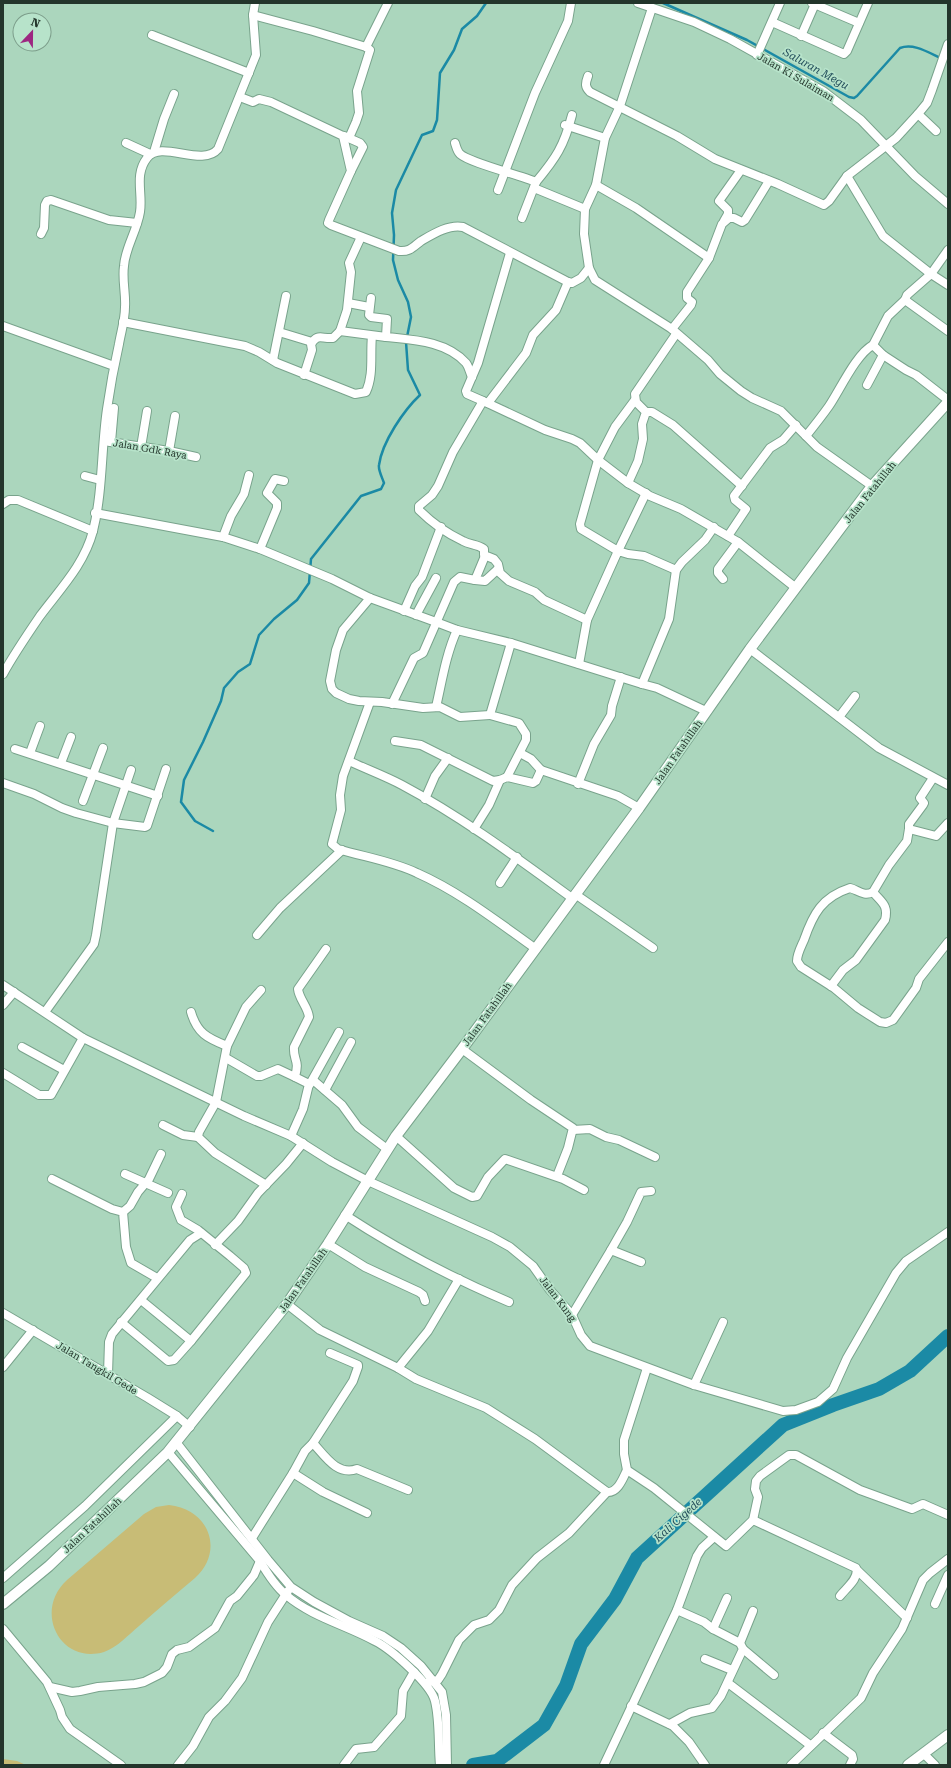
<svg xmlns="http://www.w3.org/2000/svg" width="951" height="1768" viewBox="0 0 951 1768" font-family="'Roboto Serif',serif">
<rect width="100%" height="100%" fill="#abd6bd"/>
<g fill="#c8bc76">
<path d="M169,1505c40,4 56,46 26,73 -19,16 -38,32 -56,48 -11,9 -21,21 -35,26 -44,13 -71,-41 -37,-72l77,-66 12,-7z"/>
<polygon points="3,1759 17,1761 26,1765 3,1765"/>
</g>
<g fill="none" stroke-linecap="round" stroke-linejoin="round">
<g stroke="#1b8aa5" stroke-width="2.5">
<path d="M663,3l84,37 102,57 5,1 3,-2 43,-48c16,-6 33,8 48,13"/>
<polyline points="407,337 411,317 408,302 398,280 393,260 394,235 392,213 396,190 422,135 433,131 437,120 440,73 454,50 462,29 477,16 486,3"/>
<path d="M213,831l-18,-10 -14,-19 3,-22 19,-38 18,-41 3,-13 14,-16 12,-8 9,-29 15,-16 23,-19 12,-17 2,-24 50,-63 20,-7 3,-6c-2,-6 -6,-13 -5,-18 3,-23 25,-55 41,-70l-12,-25 -2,-28"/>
</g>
<polyline stroke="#1b8aa5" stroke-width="14" points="473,1765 497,1761 544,1725 566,1686 581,1644 615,1599 637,1558 783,1425 833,1405 879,1389 910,1371 948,1336"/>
<g stroke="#79a38c" stroke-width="10">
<g id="minor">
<polyline points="638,3 694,22 730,39 823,91 861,120 915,176 948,204"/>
<polyline points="812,3 859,23"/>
<polyline points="652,8 620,106 605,138 596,185 585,209 584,234 589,268 595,280 672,329 708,360 720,374 741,391 752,398 781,411 817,447 872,486"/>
<polyline points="253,15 313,31 366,47 370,50 357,91 359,113 356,122 349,138"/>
<polyline points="772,22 844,54 847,51 868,3"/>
<polyline points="152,35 249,73"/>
<polyline points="801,36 815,4"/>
<polyline points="366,47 388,3"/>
<polyline points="757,55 780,3"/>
<path d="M588,76c-3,8 -3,11 2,16l87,44 38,23 63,25 46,21 5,-4 18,-25 49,-38 22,-24 9,-11 5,-13 16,-46"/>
<path d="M240,97l13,5 6,-3 12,3 72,34 8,35 -22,49 -1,3 3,2 68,26c11,1 14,-4 22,-10 12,-7 28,-17 42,-14l105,55"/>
<polyline points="918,114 936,131"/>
<polyline points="565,125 605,138"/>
<polyline points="344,136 360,143 363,147 351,171"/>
<polyline points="126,143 150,154"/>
<path d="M455,143c1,3 2,8 5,11 10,9 60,21 76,28l-14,36"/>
<polyline points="154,152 164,119 174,94"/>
<polyline points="847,176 883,236 931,274 948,285"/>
<path d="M536,182c20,-24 28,-36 36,-67"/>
<polyline points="596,185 636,208 709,258"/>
<polyline points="534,188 585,209"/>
<polyline points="498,190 535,93 568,21 571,3"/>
<polyline points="724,221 728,214 728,210 719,201 741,170"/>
<polyline points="41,234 44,228 45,205 47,201 51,200 109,220 137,223"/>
<polyline points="948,250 931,274 907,295 905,300 948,331"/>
<path d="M371,298l-2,17 2,2 16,2 -1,18c28,3 60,4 80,26 3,4 4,10 6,14"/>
<polyline points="348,303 369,307"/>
<path d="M123,322l122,24 14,6 18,11 78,31 11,-2c8,-18 4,-37 6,-56"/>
<polyline points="3,326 114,366"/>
<polyline points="672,329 691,305 692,302 687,298 687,292 709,258 722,224 729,218 734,218 742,222 745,220 769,181"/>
<polyline points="340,331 386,337"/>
<polyline points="279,332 312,342"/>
<polyline points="873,345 888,316 905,300"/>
<polyline points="273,360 286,296"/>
<path d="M304,375l8,-25 -1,-6c7,-11 10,-5 22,-6l7,-7 7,-21 4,-38 -2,-9 12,-26"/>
<polyline points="867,385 883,355"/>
<polyline points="635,400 615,427 598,460 580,524 581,529 618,551 646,493"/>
<polyline points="483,401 467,394 466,391 478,363 510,253"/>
<polyline points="488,403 526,353 533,335 556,310 568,282 572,283 581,278 589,268"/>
<polyline points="646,412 652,412 673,425 742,486"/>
<path d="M806,436c8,-10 16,-20 23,-30 11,-16 27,-52 44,-61l10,10 23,15 10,5 32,25"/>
<polyline points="104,441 169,451 196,457"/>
<polyline points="111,442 114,408"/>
<polyline points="141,447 147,411"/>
<polyline points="169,451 175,416"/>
<polyline points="85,476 100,480"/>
<polyline points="628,483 638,461 643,439 642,424 646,412 636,402 635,394 676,334"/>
<polyline points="3,504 9,500 18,500 93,531"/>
<polyline points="95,513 223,537 260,549 332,579 370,598 436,622 457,630 511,643 642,684 657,688 706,711"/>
<path d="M714,527l-9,13 -23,22 -6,8 -32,-14 -16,-2 -10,-3 -31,69 -43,-20 -9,-8 -26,-11 -9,-8 -2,-9 -4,-5 -10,-4v-6c-7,-5 -14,-4 -21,-8 -15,-7 -32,-19 -44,-31v-4l13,-11 6,-9 15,-34 30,-51 62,29 27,9 8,4 18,17 30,23 22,13 31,13 57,33 58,46"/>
<polyline points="728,536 746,509 735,500 734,496 770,448 783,440 796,425"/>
<polyline points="223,537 231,516 244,494 249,475"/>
<polyline points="260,549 277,508 277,503 267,493 275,479 284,481"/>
<polyline points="723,579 718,573 718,569 738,542"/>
<polyline points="475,580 485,581 498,569"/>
<polyline points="370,598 343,630 336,650 330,681 332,689 336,693 349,699 359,701 382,702 423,708 440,707 460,717 490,715"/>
<polyline points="404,611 415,586 422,577 441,527"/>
<polyline points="416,615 436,578"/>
<polyline points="750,649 879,748 948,785"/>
<polyline points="579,664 587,620"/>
<path d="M3,674c11,-20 24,-39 37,-58 20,-27 44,-51 53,-85 10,-40 8,-81 14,-122 3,-21 7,-43 12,-65 2,-12 6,-24 6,-37 1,-13 -3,-27 -1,-41 1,-18 13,-35 16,-54 3,-19 -6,-37 7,-54 14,-19 55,10 71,-9l38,-94 -3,-40 2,-12"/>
<polyline points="642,684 669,619 676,570"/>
<path d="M370,702l-27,74 -3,19 1,15 -9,34 6,5c26,8 54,12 79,24 43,19 81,49 119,76"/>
<polyline points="392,704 414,658 423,653 454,582 460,577 475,580 485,556"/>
<path d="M436,707c6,-26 10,-53 21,-77"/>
<polyline points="839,717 855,696"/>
<polyline points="395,741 421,745 493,781 500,780 507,777 533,783 536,781 541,770 618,796 639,808"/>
<polyline points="15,749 158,796"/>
<polyline points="30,753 40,726"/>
<polyline points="520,753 531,759 541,770"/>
<path d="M349,761c17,8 36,15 53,24 60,32 115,73 170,113"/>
<polyline points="61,763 71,737"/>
<polyline points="507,777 526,740 526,734 519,723 490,715 511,643"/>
<path d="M933,778l-13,20 4,5 -1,2 -14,19v5l-2,12 -18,24 -16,27c-9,5 -15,-2 -23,-4 -28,9 -37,26 -46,52 -3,7 -7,14 -7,21l4,6 33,21 24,20 22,14 6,1 7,-3 23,-32 3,-9 29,-37"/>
<polyline points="3,783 34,794 62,808 76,813 113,823 145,827 147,826 166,769"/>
<polyline points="578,784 594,744 611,715 612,706 621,677"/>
<polyline points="425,799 435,776 448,758"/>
<polyline points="83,801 103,748"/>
<polyline points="474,829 489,805 500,780"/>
<polyline points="909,829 936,836 948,823"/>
<polyline points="500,883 517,857"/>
<polyline points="575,894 653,948"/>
<polyline points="257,935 280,908 342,850"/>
<polyline points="3,985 83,1038 244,1116 291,1136 332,1162 368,1181 492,1237 510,1247 533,1266 550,1290 572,1315 581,1335 590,1346 694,1385 783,1411 796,1410 818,1402 833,1389 847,1358 896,1273 906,1261 948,1232"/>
<path d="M831,986l12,-16 13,-10 29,-40c4,-15 -4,-18 -12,-28"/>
<polyline points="261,990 246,1007 227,1046 216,1102 199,1132 198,1137 215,1153 266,1185"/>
<polyline points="3,1005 14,992"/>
<polyline points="45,1012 94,944 96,935 113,823 131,770"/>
<path d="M191,1012c6,21 16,26 36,34"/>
<polyline points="22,1047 64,1070"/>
<polyline points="462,1049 531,1100 573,1128 568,1148 557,1176"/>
<polyline points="226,1058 257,1076 261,1076 278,1069 295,1077"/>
<polyline points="3,1073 39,1095 51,1095 83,1038"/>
<polyline points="313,1080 342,1105 358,1127 387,1149"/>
<polyline points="310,1084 339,1032"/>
<polyline points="325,1090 351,1042"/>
<polyline points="163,1125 183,1135 198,1137"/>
<polyline points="573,1130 590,1129 606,1137 619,1140 655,1157"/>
<path d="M291,1136l12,-27 6,-25 -14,-7c5,-18 -2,-16 -1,-30l15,-30c-1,-10 -10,-18 -11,-28l28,-40"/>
<polyline points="396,1136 454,1188 472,1197 477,1196 488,1177 505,1159 563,1179 584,1190"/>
<polyline points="125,1174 168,1193"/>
<polyline points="52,1179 112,1209 123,1212 126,1247 131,1263 157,1278"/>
<polyline points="123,1212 130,1206 138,1192 149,1179 161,1154"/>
<path d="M345,1215c52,34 107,63 164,87"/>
<polyline points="328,1244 365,1267 419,1292 423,1295 425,1301"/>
<polyline points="215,1245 238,1221 258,1193 286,1164 303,1143"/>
<polyline points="611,1250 627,1222 641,1192 651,1191"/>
<path d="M459,1279l-31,52 -30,37 18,11 70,29 49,31 72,53c11,1 16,-14 20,-22"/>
<polyline points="141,1300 191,1341"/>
<polyline points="287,1304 320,1330 398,1368"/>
<polyline points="3,1313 148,1398 177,1416 190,1427"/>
<polyline points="572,1315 611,1250 641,1262"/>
<polyline points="121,1322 168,1361 174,1360 191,1341 246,1273 244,1268 230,1256 198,1230 181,1220 176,1207 182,1194"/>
<polyline points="3,1367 33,1330"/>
<polyline points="647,1368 624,1440 624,1454 627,1470 654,1488 726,1546 753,1520 758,1497 755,1489 756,1481 760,1476 789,1455 796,1455 860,1490 912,1509 923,1504 948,1515"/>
<polyline points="108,1374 109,1342 112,1334 190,1240 201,1233"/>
<polyline points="694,1385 723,1322"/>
<polyline points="176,1442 268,1560 291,1587 314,1602 349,1621 383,1636 401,1648 421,1666 442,1692 446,1715 447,1765"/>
<path d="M313,1443c12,13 24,33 44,26l51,21"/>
<path d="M168,1452l92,109c7,12 15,25 26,34 26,22 60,30 89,46 16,8 56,43 60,60 5,20 3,43 5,64"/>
<polyline points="293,1473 305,1451 313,1443 353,1381 358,1367 358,1365 330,1353"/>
<path d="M753,1520l103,48c4,10 -11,21 -16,28"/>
<polyline points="252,1538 293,1473 323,1492 367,1513"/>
<polyline points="857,1570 907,1618"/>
<polyline points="3,1578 85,1506 177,1416"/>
<polyline points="935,1604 948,1575"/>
<polyline points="677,1610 704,1622 713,1629 740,1643"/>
<polyline points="3,1629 47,1682 60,1710 62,1717 70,1729 121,1765"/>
<polyline points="713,1629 727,1598"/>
<polyline points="743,1649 774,1675"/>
<polyline points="705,1659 732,1670"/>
<polyline points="429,1682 438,1680 442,1674 459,1640 474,1625 489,1620 499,1610 512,1585 537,1558 569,1533 607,1492"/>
<polyline points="728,1683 810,1745"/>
<polyline points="50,1687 72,1692 80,1691 98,1687 135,1684 144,1682 162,1673 167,1667 172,1654 177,1650 189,1647 215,1628 230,1601 237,1596 254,1575 260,1561"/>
<polyline points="631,1706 673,1726 689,1742 705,1765"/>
<polyline points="670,1724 690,1713 712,1708 721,1696 743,1649 740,1643 753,1611"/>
<polyline points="823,1733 852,1755 853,1759 850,1765"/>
<polyline points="924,1754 935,1765"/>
<polyline points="178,1765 193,1746 209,1717 225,1701 242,1678 268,1622 288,1591"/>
<polyline points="344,1765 356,1749 374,1747 401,1716 403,1691 414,1672"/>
<polyline points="604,1765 677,1610 697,1556 702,1548 714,1537"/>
<polyline points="791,1765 861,1698 873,1673 902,1629 923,1580 930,1573 948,1559"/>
</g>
</g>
<g stroke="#79a38c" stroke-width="12">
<g id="tertiary">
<polyline points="3,1604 49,1566 168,1452 287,1304 328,1244 396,1136 462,1049 639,808 750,649 872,486 948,402"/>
<polyline points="908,1765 948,1735"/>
</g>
</g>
<use href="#minor" stroke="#fff" stroke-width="8"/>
<use href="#tertiary" stroke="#fff" stroke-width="10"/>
</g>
<g text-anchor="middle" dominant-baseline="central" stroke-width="3.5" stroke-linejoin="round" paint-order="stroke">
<g font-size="10" fill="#23352b" stroke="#b7e3ca">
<text transform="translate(796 77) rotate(30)">Jalan Ki Sulaiman</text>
<text transform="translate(150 449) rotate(10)">Jalan Gdk Raya</text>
<text transform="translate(870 492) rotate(-51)">Jalan Fatahillah</text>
<text transform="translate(678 752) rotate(-55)">Jalan Fatahillah</text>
<text transform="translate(487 1014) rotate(-54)">Jalan Fatahillah</text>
<text transform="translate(303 1280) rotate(-55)">Jalan Fatahillah</text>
<text transform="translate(558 1299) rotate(53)">Jalan Kung</text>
<text transform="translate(97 1368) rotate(31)">Jalan Tangkil Gede</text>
<text transform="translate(92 1525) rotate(-43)">Jalan Fatahillah</text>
</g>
<g font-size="11" font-style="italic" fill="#224d5a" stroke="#b7e3ca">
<text transform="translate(816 69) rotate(29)">Saluran Megu</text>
<text transform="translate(678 1520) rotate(-42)">Kali Cigede</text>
</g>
</g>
<rect width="951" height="1768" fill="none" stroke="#23352b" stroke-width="8"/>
<g transform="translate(32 32) rotate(22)"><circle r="19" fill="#b7e3ca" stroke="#7c9d8a"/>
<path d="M0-3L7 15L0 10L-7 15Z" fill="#9d2781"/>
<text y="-6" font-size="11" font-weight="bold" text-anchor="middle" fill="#23352b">N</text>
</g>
</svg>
